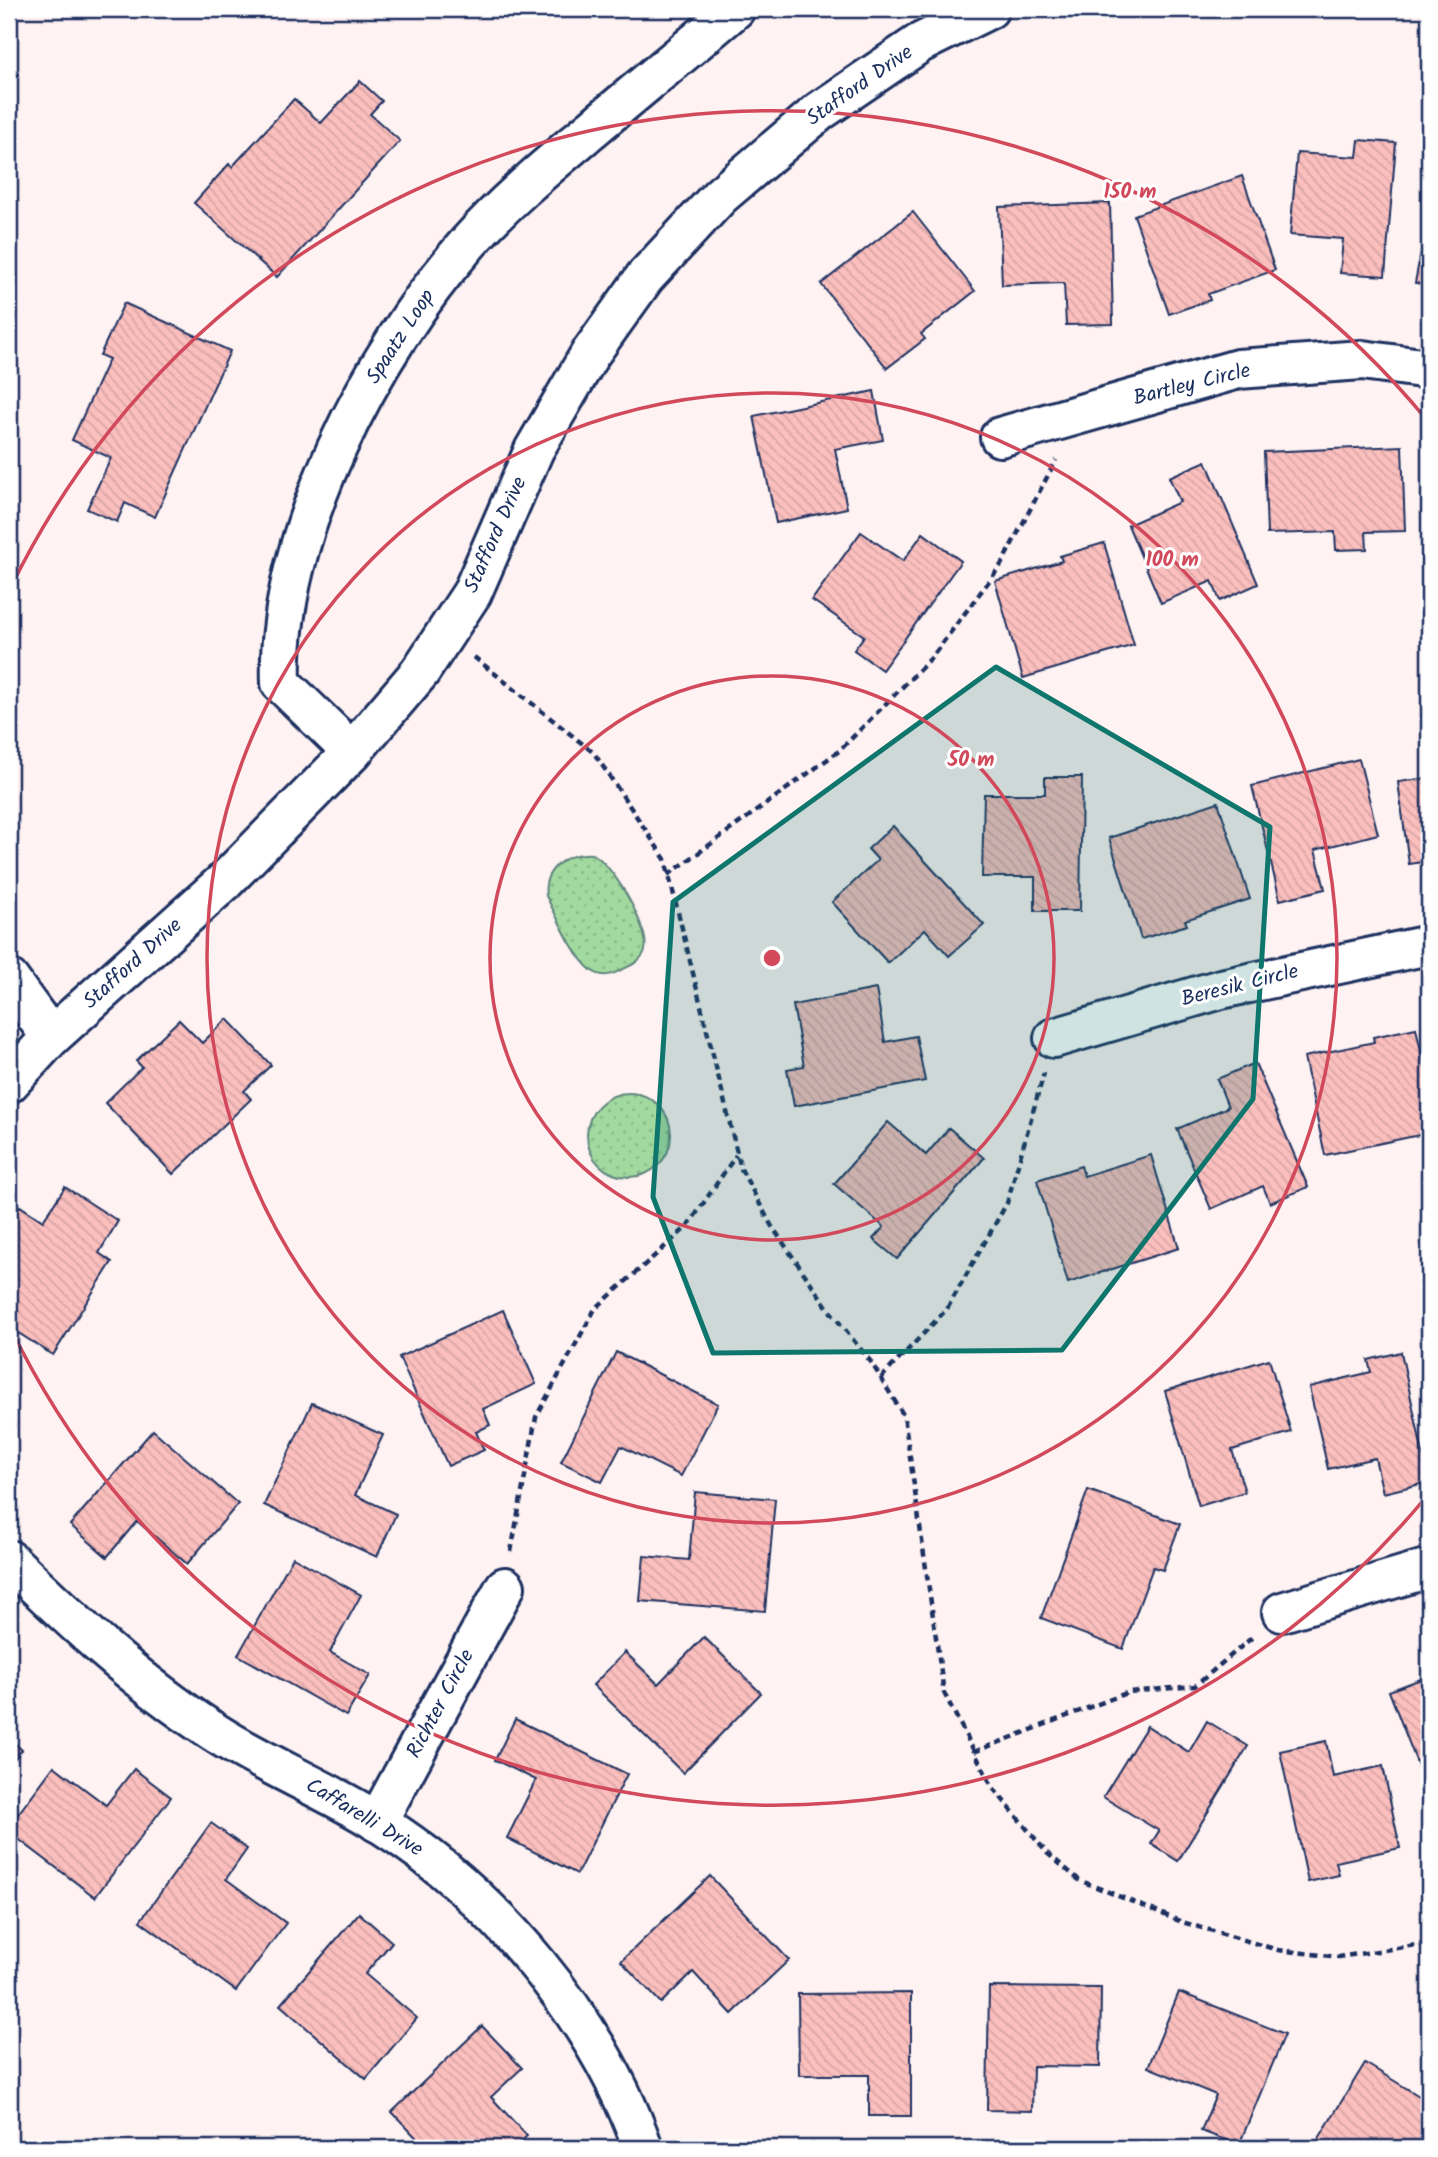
<svg xmlns="http://www.w3.org/2000/svg" width="1438" height="2157" viewBox="0 0 1438 2157" font-family="Kalam,sans-serif">
<defs>
<pattern id="grass-dots" width="8" height="8" patternUnits="userSpaceOnUse" patternTransform="scale(1.75)"><rect width="8" height="8" fill="#a1d99e"/><path d="M2 2h.1M6 6h.1" fill="none" stroke="#8abb8a" stroke-width="1.8" stroke-linecap="round"/></pattern>
<pattern id="building-back-hatch" width="6" height="6" patternUnits="userSpaceOnUse" patternTransform="scale(1.75)"><rect width="6" height="6" fill="#fbbfbd"/><path d="M-1 5l2 2M0 0l6 6M5-1l2 2" fill="none" stroke="#d7a4a5"/></pattern>
</defs>
<rect width="100%" height="100%" fill="#fef2f2"/>
<filter id="ink" filterUnits="userSpaceOnUse"><feTurbulence type="fractalNoise" baseFrequency=".0143" numOctaves="2"/><feDisplacementMap in="SourceGraphic" scale="14" xChannelSelector="R" yChannelSelector="G"/><feConvolveMatrix kernelMatrix="1 2 1 2 8 2 1 2 1" color-interpolation-filters="sRGB"/></filter>
<g filter="url(#ink)">
<g fill="url(#grass-dots)" stroke="#5e847e" stroke-width="2">
<path d="M592,854c19,7 59,76 53,96 -3,11 -15,16 -24,20 -10,6 -20,8 -30,0 -17,-13 -34,-54 -45,-74 -4,-27 21,-44 46,-42z"/>
<circle cx="629" cy="1135" r="42"/>
</g>
<g fill="url(#building-back-hatch)" stroke="#1b2f5e" stroke-width="2">
<polygon points="360,81 382,101 370,114 400,141 277,277 194,203 229,164 232,167 294,99 321,123"/>
<polygon points="1359,140 1396,143 1385,276 1340,273 1343,239 1290,235 1297,153 1357,157"/>
<polygon points="1242,176 1275,270 1208,294 1210,300 1169,314 1134,215"/>
<polygon points="1110,203 1113,324 1066,325 1064,283 1002,285 999,207"/>
<polygon points="1429,208 1429,285 1415,283"/>
<polygon points="913,212 975,291 921,334 925,339 887,368 821,284"/>
<polygon points="124,303 230,351 155,517 125,503 117,522 87,509 111,458 72,440 109,359 100,355"/>
<polygon points="874,391 883,440 835,449 847,508 776,523 754,416"/>
<polygon points="1402,446 1405,531 1366,532 1367,549 1336,550 1335,532 1267,534 1264,452"/>
<polygon points="1206,461 1258,584 1220,601 1212,581 1161,603 1128,525 1180,502 1169,477"/>
<polygon points="861,532 903,561 923,533 961,561 882,670 854,650 864,636 812,600"/>
<polygon points="1104,543 1134,645 1023,678 995,581 1062,561 1060,556"/>
<polygon points="1359,759 1378,834 1315,850 1325,889 1280,900 1252,786"/>
<polygon points="1045,777 1082,777 1080,911 1035,911 1035,877 982,877 984,794 1045,794"/>
<polygon points="1429,778 1429,861 1409,864 1398,782"/>
<polygon points="1218,802 1250,899 1185,920 1187,925 1141,939 1109,838"/>
<polygon points="893,826 984,925 949,956 925,929 888,963 832,902 878,860 868,849"/>
<polygon points="876,989 885,1042 916,1036 925,1081 794,1106 787,1069 804,1066 793,1005"/>
<polygon points="227,1019 271,1065 244,1091 251,1099 173,1174 105,1103 142,1067 136,1061 179,1020 202,1043"/>
<polygon points="1416,1028 1429,1087 1429,1133 1325,1155 1304,1057 1374,1042 1373,1037"/>
<polygon points="1255,1063 1308,1187 1270,1203 1263,1186 1211,1209 1177,1129 1228,1107 1217,1079"/>
<polygon points="888,1122 926,1155 949,1128 984,1158 897,1259 873,1239 884,1227 834,1184"/>
<polygon points="1151,1155 1179,1248 1068,1283 1037,1180 1081,1166 1084,1176"/>
<polygon points="65,1187 118,1221 99,1253 112,1262 53,1355 9,1327 9,1223 20,1206 43,1221"/>
<polygon points="503,1310 536,1384 483,1409 490,1425 476,1432 484,1450 448,1466 399,1357"/>
<polygon points="616,1352 718,1404 681,1476 621,1446 602,1482 561,1462"/>
<polygon points="1401,1352 1429,1482 1383,1493 1375,1458 1328,1469 1309,1387 1371,1372 1368,1360"/>
<polygon points="1269,1359 1291,1432 1232,1450 1245,1492 1199,1506 1165,1391"/>
<polygon points="312,1403 383,1435 355,1495 396,1514 377,1557 264,1505"/>
<polygon points="153,1430 238,1504 187,1564 137,1521 107,1557 70,1525"/>
<polygon points="1088,1490 1180,1524 1163,1570 1153,1567 1123,1649 1041,1618"/>
<polygon points="695,1492 775,1499 765,1611 640,1601 644,1556 689,1560"/>
<polygon points="293,1557 361,1595 330,1652 370,1675 346,1716 238,1655"/>
<polygon points="704,1637 761,1693 683,1773 593,1685 625,1652 658,1684"/>
<polygon points="1429,1676 1429,1794 1389,1691"/>
<polygon points="515,1719 627,1774 577,1874 507,1838 536,1780 495,1760"/>
<polygon points="1207,1721 1248,1746 1178,1861 1151,1844 1159,1831 1103,1797 1147,1726 1189,1752"/>
<polygon points="9,1738 22,1750 9,1765"/>
<polygon points="1326,1741 1333,1777 1383,1766 1400,1848 1336,1862 1339,1875 1308,1882 1280,1751"/>
<polygon points="54,1766 106,1805 134,1769 171,1797 95,1897 9,1832 9,1826"/>
<polygon points="211,1823 247,1849 226,1879 286,1923 236,1991 140,1921"/>
<polygon points="710,1876 789,1960 732,2014 693,1972 661,2003 621,1961"/>
<polygon points="359,1913 392,1942 365,1974 417,2018 366,2079 280,2005"/>
<polygon points="989,1987 1101,1988 1100,2067 1033,2066 1032,2111 987,2110"/>
<polygon points="1179,1992 1285,2034 1239,2145 1201,2131 1216,2095 1148,2067"/>
<polygon points="911,1993 911,2116 869,2116 869,2075 799,2075 798,1994"/>
<polygon points="482,2026 522,2068 491,2097 527,2136 514,2148 426,2148 392,2112"/>
<polygon points="1365,2063 1429,2102 1429,2148 1313,2148"/>
</g>
<g fill="none" stroke-linecap="round" stroke-linejoin="round">
<g stroke="#1b2f5e" stroke-width="44">
<g id="minor">
<polyline points="1000,437 1238,369 1362,360 1429,369"/>
<path d="M352,752l-71,-69c-6,-146 92,-332 187,-440 37,-42 81,-78 125,-115 47,-40 95,-79 142,-119"/>
<polyline points="9,979 51,1037"/>
<polyline points="1054,1038 1221,989 1429,945"/>
<polyline points="9,1083 51,1037 225,881 352,752 420,672 472,593 534,450 590,354 645,277 720,196 820,111 920,43 989,9"/>
<path d="M9,1560c63,61 128,122 202,170 53,35 113,58 167,92 116,73 220,196 265,326"/>
<polyline points="1282,1612 1429,1568"/>
<polyline points="377,1822 505,1587"/>
</g>
</g>
<g stroke="#1b2f5e" stroke-width="4.5" stroke-dasharray="7 5" stroke-linecap="butt">
<polyline points="474,657 594,753 665,859 741,1169 771,1225 830,1311 871,1362 904,1416 944,1693 993,1788 1047,1853 1079,1880 1182,1922 1278,1950 1339,1957 1429,1943"/>
<polyline points="668,875 839,751 932,657 1001,565 1056,460"/>
<polyline points="881,1378 947,1309 1007,1203 1044,1073"/>
<polyline points="511,1552 536,1417 595,1309 688,1226 736,1155"/>
<polyline points="974,1752 1129,1692 1195,1686 1255,1635"/>
</g>
<use href="#minor" stroke="#fff" stroke-width="38"/>
</g>
</g>
<path fill="#0f766e" fill-opacity="0.2" stroke="#0f766e" stroke-width="5" stroke-linejoin="round" d="M996,667l274,160 -17,272 -191,251 -349,3 -60,-156 20,-295z"/>
<g fill="none" stroke="#d1495b" stroke-width="3.5">
<circle cx="772" cy="958" r="282"/>
<circle cx="772" cy="958" r="565"/>
<path d="M1426 1497A847 847 0 0 1 11 1329M11 587A847 847 0 0 1 1426 419"/>
</g>
<g text-anchor="middle" dominant-baseline="central" stroke-width="6" stroke-linejoin="round" paint-order="stroke">
<g font-size="21" fill="#1b2f5e" stroke="#fff">
<text transform="translate(860 86) rotate(-35)">Stafford Drive</text>
<text transform="translate(401 337) rotate(-57)">Spaatz Loop</text>
<text transform="translate(1192 385) rotate(-14)">Bartley Circle</text>
<text transform="translate(496 535) rotate(-66)">Stafford Drive</text>
<text transform="translate(133 964) rotate(-42)">Stafford Drive</text>
<text transform="translate(1240 986) rotate(-14)">Beresik Circle</text>
<text transform="translate(441 1704) rotate(-62)">Richter Circle</text>
<text transform="translate(364 1818) rotate(31)">Caffarelli Drive</text>
</g>
</g>
<circle cx="772" cy="958" r="10" fill="#d1495b" stroke="#fff" stroke-width="3.5"/>
<g font-size="21" text-anchor="middle" font-weight="bold" fill="#d1495b" stroke="#fff" stroke-width="6" stroke-linejoin="round" paint-order="stroke">
<text x="1130" y="198">150 m</text>
<text x="1172" y="566">100 m</text>
<text x="971" y="766">50 m</text>
</g>
<rect width="1438" height="2157" fill="none" stroke="#fff" stroke-width="35"/>
<rect x="18" y="18" width="1403" height="2122" fill="none" stroke="#1b2f5e" stroke-width="2.5" filter="url(#ink)"/>
</svg>
